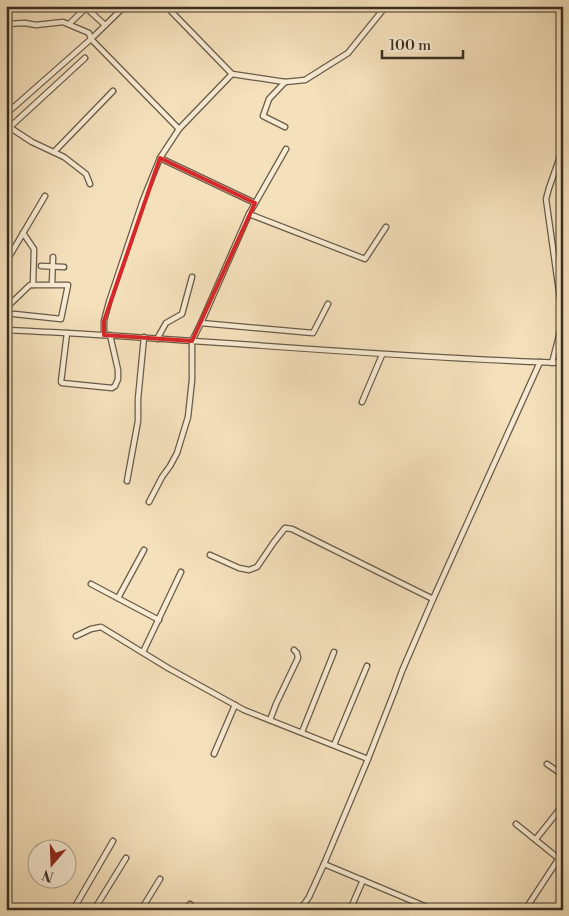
<svg xmlns="http://www.w3.org/2000/svg" width="569" height="916" viewBox="0 0 569 916" font-family="'Libre Bodoni',serif">
<rect width="100%" height="100%" fill="#f4e0bb"/>
<filter id="stains"><feTurbulence type="fractalNoise" baseFrequency=".004" numOctaves="4"/><feColorMatrix values="0 0 0 0 .2 0 0 0 0 .09 0 0 0 0 .02 0 0 0 .5 -.17"/></filter>
<radialGradient id="worn" r=".72"><stop offset=".6" stop-color="#630" stop-opacity="0"/><stop offset="1" stop-color="#630" stop-opacity=".3"/></radialGradient>
<g fill="none" stroke-linecap="round" stroke-linejoin="round">
<g stroke="#685b48" stroke-width="7">
<g id="street">
<polyline points="84,6 105,25"/>
<polyline points="166,6 232,74 285,82 305,80 348,53 386,6"/>
<polyline points="6,24 25,23 36,25 63,22 89,33 91,39 179,129"/>
<polyline points="69,24 88,6"/>
<polyline points="285,82 269,99 263,116 285,127"/>
<polyline points="6,114 91,39 125,6"/>
<polyline points="6,125 32,142 64,157 86,174 90,184"/>
<polyline points="10,127 85,58"/>
<polyline points="54,152 113,91"/>
<polyline points="160,158 255,203"/>
<polyline points="249,214 365,259 386,227"/>
<polyline points="23,233 34,249 33,285"/>
<polyline points="6,262 45,196"/>
<polyline points="41,266 64,267"/>
<polyline points="52,284 53,257"/>
<polyline points="6,308 30,285 68,285 61,319 14,314"/>
<polyline points="201,323 313,333 328,304"/>
<path d="M6,330c186,8 371,27 557,33"/>
<polyline points="67,333 61,382 62,383 112,388 115,386 118,379 118,370 110,335"/>
<polyline points="104,335 104,321 109,302 143,200 160,158 179,129 232,74"/>
<polyline points="157,339 166,323 182,314 192,277"/>
<polyline points="552,363 563,320 546,199 549,188 563,148"/>
<polyline points="362,402 382,355"/>
<polyline points="127,481 138,421 138,399 144,337"/>
<polyline points="149,502 162,477 170,466 177,453 188,417 192,380 192,341 201,323 249,214 286,149"/>
<polyline points="210,555 239,568 249,570 257,567 274,542 285,528 292,529 433,599"/>
<polyline points="91,584 159,620"/>
<polyline points="118,598 144,550"/>
<polyline points="76,636 91,629 101,627 168,668 244,710 368,759"/>
<polyline points="143,652 181,572"/>
<polyline points="270,720 276,704 298,658 297,653 294,650"/>
<polyline points="302,732 334,652"/>
<polyline points="334,745 367,666"/>
<polyline points="214,754 235,705"/>
<polyline points="547,764 563,775"/>
<polyline points="516,824 563,862"/>
<polyline points="536,839 563,805"/>
<polyline points="324,864 434,910"/>
<polyline points="73,910 113,841"/>
<polyline points="94,910 126,858"/>
<polyline points="141,910 160,879"/>
<polyline points="186,910 190,904"/>
<polyline points="300,910 309,897 324,864 368,759 395,690 402,671 433,599 540,362"/>
<polyline points="350,910 363,880"/>
<polyline points="525,910 563,852"/>
<polyline points="557,910 563,903"/>
</g>
</g>
<use href="#street" stroke="#f8ebd3" stroke-width="4.5"/>
</g>
<path fill="none" stroke="#d62828" stroke-width="4" stroke-linejoin="round" d="M160,158l95,45 -63,138 -88,-6v-14z"/>
<rect width="569" height="916" fill="none" stroke="#f4e0bb" stroke-width="25"/>
<rect x="8" y="8" width="554" height="901" fill="none" stroke="#3a2f22" stroke-width="2.5"/>
<rect x="12" y="12" width="544" height="891" fill="none" stroke="#3a2f22"/>
<g transform="translate(52 864) rotate(199)"><circle r="24" fill="#f8ebd3" stroke="#aca08c"/>
<path d="M0-4L9 19L0 12L-9 19Z" fill="#8f2418"/>
<text y="-8" font-size="14" font-weight="bold" text-anchor="middle" fill="#3a2f22">N</text>
</g>
<path d="M382 50v8h81v-8" fill="none" stroke="#3a2f22" stroke-width="2.5"/>
<text x="389" y="50" font-size="15" fill="#3a2f22" stroke="#f8ebd3" stroke-width="4" paint-order="stroke">100 m</text>
<rect width="100%" height="100%" filter="url(#stains)"/>
<rect width="100%" height="100%" fill="url(#worn)"/>
</svg>
